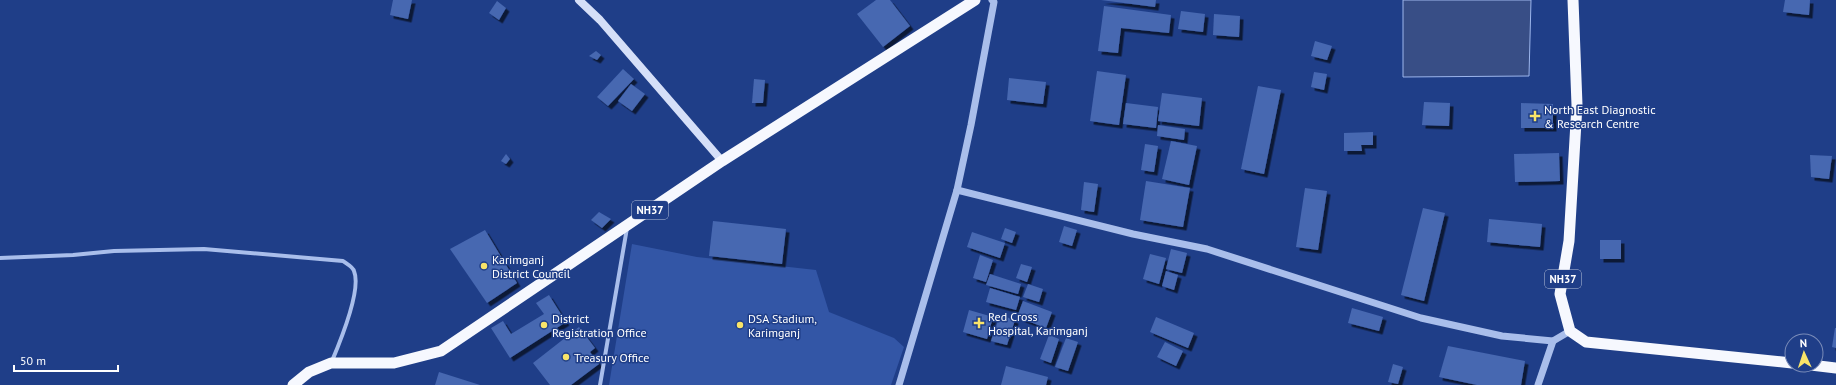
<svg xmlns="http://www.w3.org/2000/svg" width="1836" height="385" viewBox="0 0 1836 385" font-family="'PT Sans',sans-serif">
<defs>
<filter id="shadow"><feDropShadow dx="3.5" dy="3.5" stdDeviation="0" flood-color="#0009"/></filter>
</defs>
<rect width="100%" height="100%" fill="#1f3e88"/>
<polygon fill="#3356a6" points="632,244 697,257 816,270 829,312 894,338 904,347 891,385 609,385"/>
<polygon fill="#384e86" stroke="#9db6ec" points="1403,0 1531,0 1529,76 1403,77"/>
<g fill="#4768b1" filter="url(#shadow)">
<polygon points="393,0 412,0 408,19 390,15"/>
<polygon points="876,0 890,0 910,26 883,47 857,14"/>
<polygon points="1101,0 1156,0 1155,7"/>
<polygon points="1785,0 1810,0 1809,15 1783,12"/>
<polygon points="497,1 506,8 499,20 489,13"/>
<polygon points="1104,6 1171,15 1169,33 1121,28 1118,53 1098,51"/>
<polygon points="1181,11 1205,14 1203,32 1178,29"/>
<polygon points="1214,14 1240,16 1239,37 1213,35"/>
<polygon points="1315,41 1332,46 1327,60 1311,56"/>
<polygon points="596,51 601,55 597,60 589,56"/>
<polygon points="623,69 634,79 608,106 597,97"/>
<polygon points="1097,71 1126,75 1119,125 1090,121"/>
<polygon points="1314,72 1327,74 1324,90 1311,87"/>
<polygon points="1009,78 1046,82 1043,104 1007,100"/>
<polygon points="754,79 765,80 763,103 752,103"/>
<polygon points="631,84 645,94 632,111 618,101"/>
<polygon points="1258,86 1281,90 1264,174 1241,169"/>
<polygon points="1162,93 1202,98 1199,126 1158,121"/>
<polygon points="1424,102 1450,103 1449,126 1422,125"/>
<polygon points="1126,103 1158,107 1156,128 1123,124"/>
<polygon points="1521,103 1553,104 1553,128 1521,128"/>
<polygon points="1158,125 1185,129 1184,140 1157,136"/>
<polygon points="1373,132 1373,145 1361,145 1362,151 1344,151 1344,133"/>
<polygon points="1171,141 1197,146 1189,185 1162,179"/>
<polygon points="1145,144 1158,146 1154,172 1141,170"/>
<polygon points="1559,153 1560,181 1515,182 1514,154"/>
<polygon points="506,154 510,159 506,164 501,161"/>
<polygon points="1810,155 1832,156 1829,179 1811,177"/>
<polygon points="1146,181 1190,188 1183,227 1140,220"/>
<polygon points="1084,182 1098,184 1094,212 1081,210"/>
<polygon points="1305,188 1327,191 1318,250 1296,247"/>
<polygon points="1423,208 1445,213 1424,301 1401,295"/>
<polygon points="599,212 611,219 602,228 591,220"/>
<polygon points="1489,219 1542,224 1540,247 1487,242"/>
<polygon points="713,221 786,229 782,264 709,256"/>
<polygon points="1064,226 1077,230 1072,246 1059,242"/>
<polygon points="1005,228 1016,232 1012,243 1001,239"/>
<polygon points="485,230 517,283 487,303 450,249"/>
<polygon points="972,232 1005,243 1000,258 967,247"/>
<rect x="1600" y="240" width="21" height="19"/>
<polygon points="1171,249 1187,253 1182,273 1166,269"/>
<polygon points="1150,254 1166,258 1159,284 1143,279"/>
<polygon points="980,255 993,260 986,282 973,278"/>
<polygon points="1021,264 1032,267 1027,282 1016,278"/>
<polygon points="1166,271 1178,275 1174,290 1162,286"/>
<polygon points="990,274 1021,284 1018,294 986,285"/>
<polygon points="1028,284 1043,289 1039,302 1023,297"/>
<polygon points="990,288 1020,297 1016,310 986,302"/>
<polygon points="549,295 566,322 510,358 491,328 503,321 511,334 544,314 536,303"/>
<polygon points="1023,301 1052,312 1046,328 1017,317"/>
<polygon points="1352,308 1383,317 1379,331 1348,323"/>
<polygon points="969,310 993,317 987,339 963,332"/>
<polygon points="1000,315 1015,320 1007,345 991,341"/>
<polygon points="1156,317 1194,333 1188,348 1150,332"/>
<polygon points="579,327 595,348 590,352 599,364 571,385 550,385 533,363"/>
<polygon points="1835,328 1836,328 1836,348 1832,347"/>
<polygon points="1049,335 1059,339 1051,363 1040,359"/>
<polygon points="1066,338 1078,342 1068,371 1055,367"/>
<polygon points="1165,342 1183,351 1176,366 1157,357"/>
<polygon points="1448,346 1525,361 1521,385 1477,385 1439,377"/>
<polygon points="1393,364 1403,367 1398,384 1388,382"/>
<polygon points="1006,366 1048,377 1046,385 1001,385"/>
<polygon points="439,372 480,385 435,385"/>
</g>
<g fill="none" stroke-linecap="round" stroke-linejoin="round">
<g stroke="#a9beeb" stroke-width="4">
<path d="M0,258l73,-3 41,-4 90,-2 139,12c4,3 10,6 11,10 8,19 -14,71 -22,90"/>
<polyline points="600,385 627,228"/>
</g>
<g stroke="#a9beeb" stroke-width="7">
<polyline points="957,190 1133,234 1207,249 1421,318 1502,336 1553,341"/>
<polyline points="899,385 957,190 971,125 994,2 992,0"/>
<polyline points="1538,385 1553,341 1570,331"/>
</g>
<polyline stroke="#d5dff8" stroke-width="8" points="579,0 600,20 722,161"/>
<g stroke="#f6f8fe" stroke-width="11">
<polyline points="1573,0 1577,105 1569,241 1560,294 1570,331 1586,342 1792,363"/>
<polyline points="1811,365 1836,368"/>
<polyline points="293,385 309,372 331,363 394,363 441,351 722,161 975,0"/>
</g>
</g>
<g fill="#f9e469" stroke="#1f3e88" stroke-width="1.5">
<path d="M1533 110h4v4h4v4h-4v4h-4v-4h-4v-4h4z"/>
<circle cx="484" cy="266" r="4"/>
<path d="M977 317h4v4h4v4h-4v4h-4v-4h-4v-4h4z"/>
<circle cx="544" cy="325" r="4"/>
<circle cx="740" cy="325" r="4"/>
<circle cx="566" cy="357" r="4"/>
</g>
<g text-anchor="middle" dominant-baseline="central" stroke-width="3" stroke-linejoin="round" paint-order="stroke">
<g fill="#1f3e88" stroke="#bcc5db" stroke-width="1">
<rect x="632" y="201" width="36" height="18" rx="3"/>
<rect x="1545" y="270" width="36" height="18" rx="3"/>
</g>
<g font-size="11" font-weight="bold" fill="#fff">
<text x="650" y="210">NH37</text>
<text x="1563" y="279">NH37</text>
</g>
<g font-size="12" fill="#fff" stroke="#1f3e88" text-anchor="start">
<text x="1544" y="109">North East Diagnostic<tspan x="1544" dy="14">&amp; Research Centre</tspan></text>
<text x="492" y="259">Karimganj<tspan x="492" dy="14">District Council</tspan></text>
<text x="988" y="316">Red Cross<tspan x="988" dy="14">Hospital, Karimganj</tspan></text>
<text x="552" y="318">District<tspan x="552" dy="14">Registration Office</tspan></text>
<text x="748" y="318">DSA Stadium,<tspan x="748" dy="14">Karimganj</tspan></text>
<text x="574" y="357">Treasury Office</text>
</g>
</g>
<g transform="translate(1804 353) rotate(357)"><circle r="19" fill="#1f3e88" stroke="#798bb8"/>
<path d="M0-3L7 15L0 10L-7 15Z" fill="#f9e469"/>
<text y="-6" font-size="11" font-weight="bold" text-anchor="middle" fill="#ffffff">N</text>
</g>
<path d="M14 365v6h104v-6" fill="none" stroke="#ffffff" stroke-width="2"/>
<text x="20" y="365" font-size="12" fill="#ffffff" stroke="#1f3e88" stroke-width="3" paint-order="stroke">50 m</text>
</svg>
